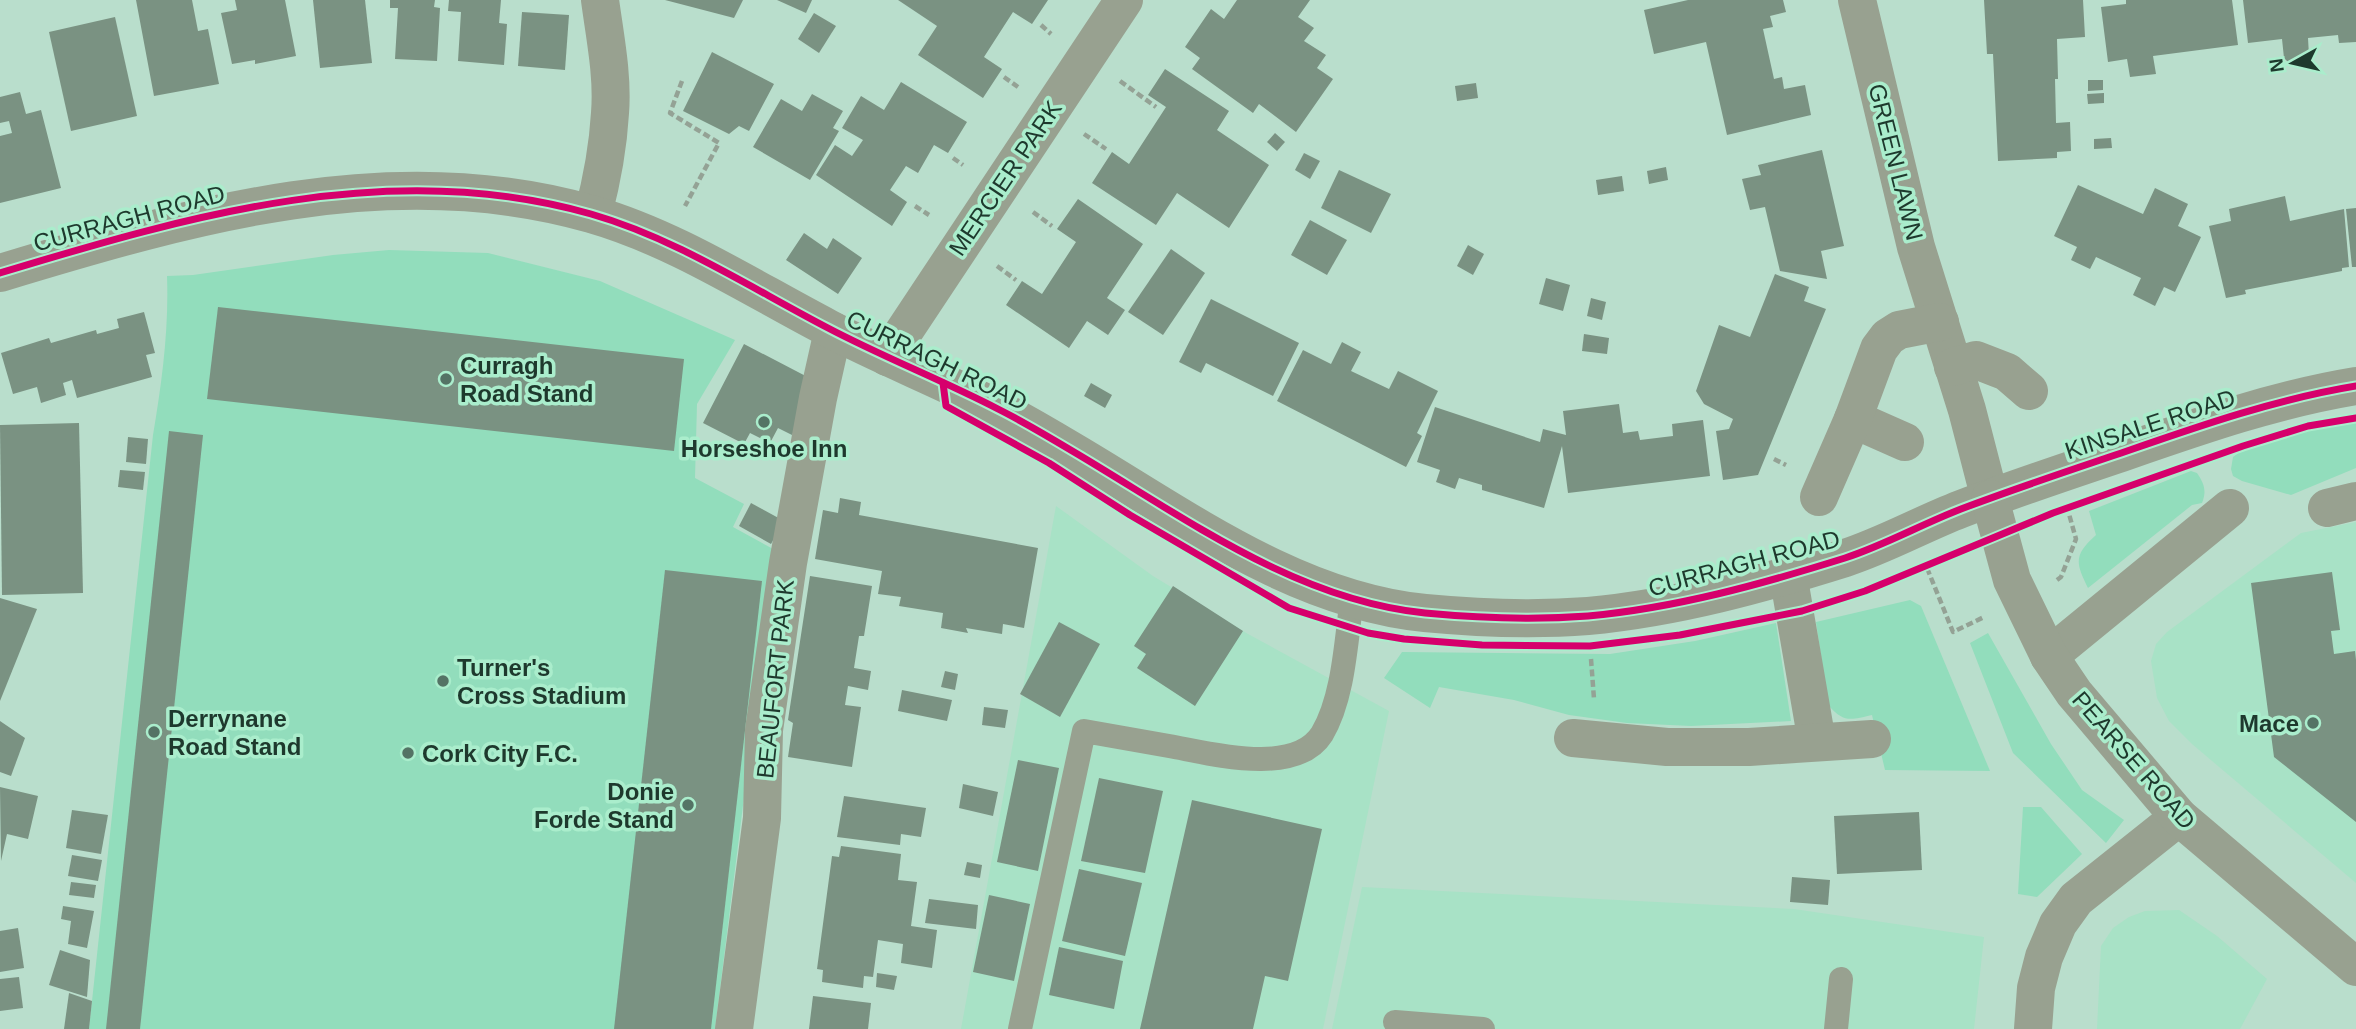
<svg xmlns="http://www.w3.org/2000/svg" width="2356" height="1029" viewBox="0 0 2356 1029" font-family="Helvetica,sans-serif">
<rect width="100%" height="100%" fill="#b9decc"/>
<g fill="#a8e2c6">
<polygon points="1056,506 1153,576 1248,634 1389,711 1323,1029 961,1029"/>
<polygon points="2356,522 2356,883 2192,744 2169,721 2157,698 2151,661 2156,644 2167,632 2301,533"/>
<polygon points="1362,887 1794,909 1984,937 1974,1029 1332,1029"/>
<polygon points="2179,910 2217,936 2267,979 2240,1029 2097,1029 2101,946 2113,928 2129,917 2145,911"/>
</g>
<g fill="#92ddbc">
<path d="M389,250l99,3 112,28 135,59 -38,64 -2,74 49,26 -11,23 42,23 -60,479h-626l64,-594c9,-53 16,-106 14,-159l26,-1 140,-20z"/>
<path d="M2356,420v48l-65,27 -49,-14 -9,-5 -2,-7 2,-12c25,-21 90,-29 123,-37z"/>
<path d="M2191,471l6,2c7,10 10,18 5,30l-10,2 -104,83c-13,-26 -14,-33 8,-53l-7,-24z"/>
<path d="M1910,600l11,6 69,165 -105,-1 -13,-55c-22,5 -28,8 -44,-10l-12,-83z"/>
<polygon points="1776,623 1791,721 1691,726 1627,723 1569,715 1514,700 1439,687 1430,708 1384,678 1402,652 1610,654 1695,641"/>
<polygon points="1988,633 2051,744 2082,790 2124,820 2106,843 2013,753 1970,643"/>
<polygon points="2023,807 2041,807 2082,854 2037,897 2018,894"/>
</g>
<g fill="#7a9282">
<polygon points="136,0 192,0 198,31 208,29 219,84 154,96"/>
<polygon points="235,0 285,0 296,56 255,64 255,60 232,64 221,13 237,10"/>
<polygon points="313,0 365,0 372,63 320,68"/>
<polygon points="390,0 435,0 434,7 440,8 437,61 395,59 398,8 390,8"/>
<polygon points="449,0 501,0 499,23 507,24 504,65 458,61 461,12 448,11"/>
<polygon points="665,0 743,0 734,18"/>
<polygon points="777,0 812,0 806,13"/>
<polygon points="898,0 1048,0 1032,24 1013,12 984,57 1002,69 983,98 918,55 937,26"/>
<polygon points="1237,0 1310,0 1298,17 1314,28 1304,41 1326,55 1317,68 1333,79 1296,132 1259,104 1253,113 1192,69 1200,58 1185,47 1211,9 1224,19"/>
<polygon points="1688,0 1783,0 1786,12 1770,16 1773,27 1763,29 1774,79 1782,77 1784,89 1805,85 1811,115 1727,135 1706,42 1654,54 1644,10"/>
<polygon points="1984,0 2083,0 2085,37 2057,39 2058,79 2055,79 2056,123 2070,122 2071,151 2057,152 2057,158 1998,161 1993,54 1987,54"/>
<polygon points="2126,0 2232,0 2238,45 2153,56 2156,74 2130,77 2127,59 2108,62 2101,7 2126,4"/>
<polygon points="2243,0 2356,0 2356,42 2339,43 2338,35 2308,38 2309,56 2302,64 2290,64 2284,58 2282,39 2248,43"/>
<polygon points="522,12 569,15 565,70 518,66"/>
<polygon points="814,13 836,26 819,53 798,39"/>
<polygon points="115,17 137,116 71,131 49,32"/>
<polygon points="712,52 774,84 749,131 739,126 729,134 683,111"/>
<polygon points="1165,69 1229,111 1217,130 1269,165 1229,228 1177,193 1156,225 1092,183 1112,152 1129,164 1166,107 1148,95"/>
<polygon points="2088,80 2103,80 2103,90 2088,91"/>
<polygon points="901,82 967,122 948,153 934,145 918,173 906,166 890,190 907,202 892,226 816,175 835,145 852,156 863,140 842,128 861,96 884,110"/>
<polygon points="1476,83 1478,98 1457,101 1455,86"/>
<polygon points="20,92 26,114 41,110 61,188 0,203 0,136 12,133 9,121 0,123 0,97"/>
<polygon points="2104,93 2104,103 2088,104 2087,94"/>
<polygon points="812,94 843,111 833,128 839,131 810,180 753,147 781,99 802,111"/>
<polygon points="1275,133 1285,142 1277,151 1267,142"/>
<polygon points="2111,138 2112,148 2094,149 2094,139"/>
<polygon points="1822,150 1844,246 1821,251 1827,279 1780,271 1765,207 1750,210 1742,179 1761,175 1758,165"/>
<polygon points="1304,153 1320,161 1310,179 1295,170"/>
<polygon points="1666,167 1668,180 1649,184 1647,171"/>
<polygon points="1339,170 1391,194 1371,233 1321,208"/>
<polygon points="1622,176 1624,191 1598,195 1596,180"/>
<polygon points="2078,185 2143,214 2155,188 2188,204 2178,226 2201,237 2175,292 2164,287 2155,306 2133,295 2141,278 2096,257 2090,269 2071,260 2077,247 2054,236"/>
<polygon points="2285,196 2290,221 2344,209 2349,267 2342,268 2342,271 2245,290 2246,294 2226,298 2209,226 2231,221 2229,209"/>
<polygon points="1078,199 1143,244 1107,298 1125,310 1108,335 1087,321 1069,348 1006,305 1022,281 1042,294 1076,242 1057,229"/>
<polygon points="2356,208 2356,267 2352,267 2346,209"/>
<polygon points="1310,220 1347,240 1327,275 1291,255"/>
<polygon points="804,233 827,249 833,238 862,258 838,294 786,260"/>
<polygon points="1468,245 1484,254 1473,275 1457,266"/>
<polygon points="1171,249 1205,273 1163,335 1128,312"/>
<polygon points="1775,274 1809,287 1804,301 1826,309 1758,475 1723,480 1716,431 1729,429 1733,419 1704,404 1696,391 1719,325 1750,337"/>
<polygon points="1546,278 1570,285 1563,311 1539,304"/>
<polygon points="1591,298 1606,302 1602,320 1587,316"/>
<polygon points="1211,299 1299,343 1273,396 1206,363 1201,373 1179,362"/>
<polygon points="218,307 684,359 674,451 207,399"/>
<polygon points="144,312 155,353 146,355 152,377 77,398 72,380 63,383 66,395 41,403 37,387 13,394 1,353 49,338 51,343 96,330 97,334 119,328 117,319"/>
<polygon points="1584,334 1609,338 1607,354 1582,351"/>
<polygon points="1342,342 1361,352 1351,371 1389,389 1398,371 1438,391 1417,433 1422,436 1406,467 1277,401 1303,350 1331,364"/>
<polygon points="744,344 819,383 792,435 778,428 770,443 750,433 744,444 703,423"/>
<polygon points="1091,383 1112,395 1105,408 1084,396"/>
<polygon points="1619,404 1623,433 1638,431 1640,440 1673,436 1672,424 1703,420 1710,476 1568,493 1562,446 1544,508 1482,490 1482,485 1459,478 1455,489 1436,482 1440,470 1417,462 1435,407 1540,442 1543,429 1566,435 1563,411"/>
<polygon points="79,423 83,593 2,595 0,425"/>
<polygon points="169,431 203,435 140,1029 106,1029"/>
<polygon points="128,437 148,439 146,464 126,462"/>
<polygon points="120,470 145,472 143,490 118,487"/>
<polygon points="840,498 861,502 859,515 1038,548 1024,628 1003,624 1002,634 966,628 968,633 941,628 943,613 899,606 901,597 878,594 882,571 815,559 823,510 838,513"/>
<polygon points="751,503 784,521 771,544 739,526"/>
<polygon points="665,570 762,581 711,1029 614,1029"/>
<polygon points="2332,572 2340,630 2331,631 2334,654 2355,651 2356,660 2356,822 2274,757 2251,583"/>
<polygon points="810,576 872,586 864,636 859,636 854,668 871,671 868,690 848,686 845,705 861,707 852,767 788,757 793,723 788,720"/>
<polygon points="1173,586 1243,631 1195,706 1137,668 1146,654 1134,646"/>
<polygon points="0,598 37,609 0,701"/>
<polygon points="1059,622 1100,644 1060,717 1020,694"/>
<polygon points="945,671 958,674 955,690 941,687"/>
<polygon points="902,690 952,700 947,721 898,711"/>
<polygon points="984,707 1008,710 1005,728 982,725"/>
<polygon points="0,721 25,738 11,776 0,772"/>
<polygon points="1018,760 1059,768 1038,871 997,862"/>
<polygon points="1099,778 1163,791 1145,873 1081,861"/>
<polygon points="963,784 998,792 993,816 959,808"/>
<polygon points="0,787 38,796 28,839 7,834 1,861"/>
<polygon points="844,796 926,808 921,837 901,834 900,845 837,837"/>
<polygon points="1192,800 1322,829 1288,981 1265,976 1253,1029 1140,1029"/>
<polygon points="72,810 108,815 101,854 66,848"/>
<polygon points="1919,812 1922,870 1837,874 1834,816"/>
<polygon points="841,846 901,854 898,880 917,882 911,926 937,930 932,968 901,963 903,944 878,940 873,977 864,976 863,988 822,982 823,970 817,969 832,856 839,857"/>
<polygon points="72,855 102,860 98,881 68,876"/>
<polygon points="967,862 982,865 980,878 964,875"/>
<polygon points="1079,869 1142,883 1125,956 1062,941"/>
<polygon points="1792,877 1830,880 1828,905 1790,902"/>
<polygon points="71,882 96,885 94,898 69,895"/>
<polygon points="989,895 1030,904 1014,981 973,972"/>
<polygon points="929,899 978,905 976,929 925,923"/>
<polygon points="63,906 94,911 87,948 68,944 71,921 61,919"/>
<polygon points="18,928 24,968 0,972 0,931"/>
<polygon points="1059,947 1123,961 1114,1009 1049,995"/>
<polygon points="60,950 90,960 87,997 49,985"/>
<polygon points="877,973 897,976 894,990 876,987"/>
<polygon points="19,977 23,1008 0,1011 0,979"/>
<polygon points="69,993 92,1001 89,1029 64,1029"/>
<polygon points="813,996 871,1003 868,1029 809,1029"/>
</g>
<g fill="none" stroke-linecap="round" stroke-linejoin="round">
<g stroke="#94a295" stroke-width="4.5" stroke-dasharray="7 3.5" stroke-linecap="butt">
<polyline points="1041,25 1051,34"/>
<polyline points="1004,77 1018,87"/>
<polyline points="682,81 670,113 719,143 685,206"/>
<polyline points="1120,81 1156,107"/>
<polyline points="1084,134 1106,149"/>
<polyline points="953,158 963,165"/>
<polyline points="915,206 929,215"/>
<polyline points="1033,212 1052,226"/>
<polyline points="997,266 1016,280"/>
<polyline points="1774,459 1786,465"/>
<polyline points="1927,568 1953,632 1984,617"/>
<polyline points="2057,580 2061,577 2076,539 2069,514"/>
<polyline points="1591,659 1594,699"/>
</g>
<g stroke="#98a190" stroke-width="24">
<polyline points="1395,1022 1483,1029"/>
<path d="M1020,1029l64,-298c29,5 57,10 85,15 40,7 126,31 153,-12 22,-37 24,-94 30,-136"/>
<polyline points="1836,1029 1841,979"/>
</g>
<g stroke="#98a190" stroke-width="38">
<polyline points="1857,0 1916,247 1967,410 1990,499"/>
<path d="M593,214c9,-34 15,-66 17,-101 3,-37 -5,-76 -10,-113"/>
<polyline points="887,357 1124,0"/>
<polyline points="1953,367 1976,360 2007,372 2029,391"/>
<polyline points="1853,419 1905,442"/>
<polyline points="1819,497 1853,419 1879,349 1888,337 1899,330 1940,322"/>
<polyline points="2327,508 2356,501"/>
<polyline points="1788,574 1817,742"/>
<polyline points="2049,656 2230,508"/>
<polyline points="1573,738 1667,747 1749,747 1872,739"/>
<polyline points="734,1029 762,818 764,730 788,563 818,398 833,331"/>
<polyline points="2033,1029 2036,988 2044,957 2058,924 2076,899 2179,817"/>
</g>
<g stroke="#98a190" stroke-width="38">
<path d="M0,273c191,-58 392,-116 591,-59 84,24 160,74 237,114 55,29 114,52 170,81 26,13 51,28 76,43 110,65 221,148 351,161 53,5 110,7 163,3 88,-8 174,-32 257,-58 40,-13 77,-34 116,-49 55,-21 110,-39 166,-58 75,-26 150,-52 229,-65"/>
<polyline points="1990,499 2012,580 2049,656 2074,693 2179,817 2356,967"/>
</g>
<g stroke="#aaedcc" stroke-width="11">
<g id="cycleway">
<path d="M0,273c191,-58 392,-116 591,-59 84,24 160,74 237,114 55,29 114,52 170,81 26,13 51,28 76,43 110,65 221,148 351,161 53,5 110,7 163,3 88,-8 174,-32 257,-58 40,-13 77,-34 116,-49 55,-21 110,-39 166,-58 75,-26 150,-52 229,-65"/>
<polyline points="943,383 946,406 1049,463 1130,515 1289,608 1368,633 1404,639 1482,645 1590,646 1680,635 1802,611 1865,591 2053,513 2243,446 2308,426 2356,418"/>
</g>
</g>
<use href="#cycleway" stroke="#d6006c" stroke-width="7"/>
</g>
<g fill="#547365" stroke="#aaedcc" stroke-width="2.5">
<circle cx="446" cy="379" r="7"/>
<circle cx="764" cy="422" r="7"/>
<circle cx="443" cy="681" r="7"/>
<circle cx="2313" cy="723" r="7"/>
<circle cx="154" cy="732" r="7"/>
<circle cx="408" cy="753" r="7"/>
<circle cx="688" cy="805" r="7"/>
</g>
<g text-anchor="middle" dominant-baseline="central" stroke-width="7" stroke-linejoin="round" paint-order="stroke">
<g font-size="24" fill="#1e392d" stroke="#aaedcc">
<text transform="translate(1896 162) rotate(76)">GREEN LAWN</text>
<text transform="translate(1005 178) rotate(-56)">MERCIER PARK</text>
<text transform="translate(129 218) rotate(-15)">CURRAGH ROAD</text>
<text transform="translate(937 360) rotate(26)">CURRAGH ROAD</text>
<text transform="translate(2150 424) rotate(-18)">KINSALE ROAD</text>
<text transform="translate(1744 563) rotate(-15)">CURRAGH ROAD</text>
<text transform="translate(775 679) rotate(-84)">BEAUFORT PARK</text>
<text transform="translate(2134 760) rotate(49)">PEARSE ROAD</text>
</g>
<g font-size="24" font-weight="bold" fill="#1e392d" stroke="#aaedcc" text-anchor="start">
<text x="460" y="365">Curragh<tspan x="460" dy="28">Road Stand</tspan></text>
<text x="764" y="448" text-anchor="middle">Horseshoe Inn</text>
<text x="457" y="667">Turner's<tspan x="457" dy="28">Cross Stadium</tspan></text>
<text x="168" y="718">Derrynane<tspan x="168" dy="28">Road Stand</tspan></text>
<text x="2299" y="723" text-anchor="end">Mace</text>
<text x="422" y="753">Cork City F.C.</text>
<text x="674" y="791" text-anchor="end">Donie<tspan x="674" dy="28">Forde Stand</tspan></text>
</g>
</g>
<g transform="translate(2293 63) rotate(262)" stroke="#aaedcc" stroke-width="5" paint-order="stroke">
<path d="M0-5L12 26L0 18L-12 26Z" fill="#1e392d"/>
<text y="-10" font-size="19" font-weight="bold" text-anchor="middle" fill="#1e392d">N</text>
</g>
</svg>
